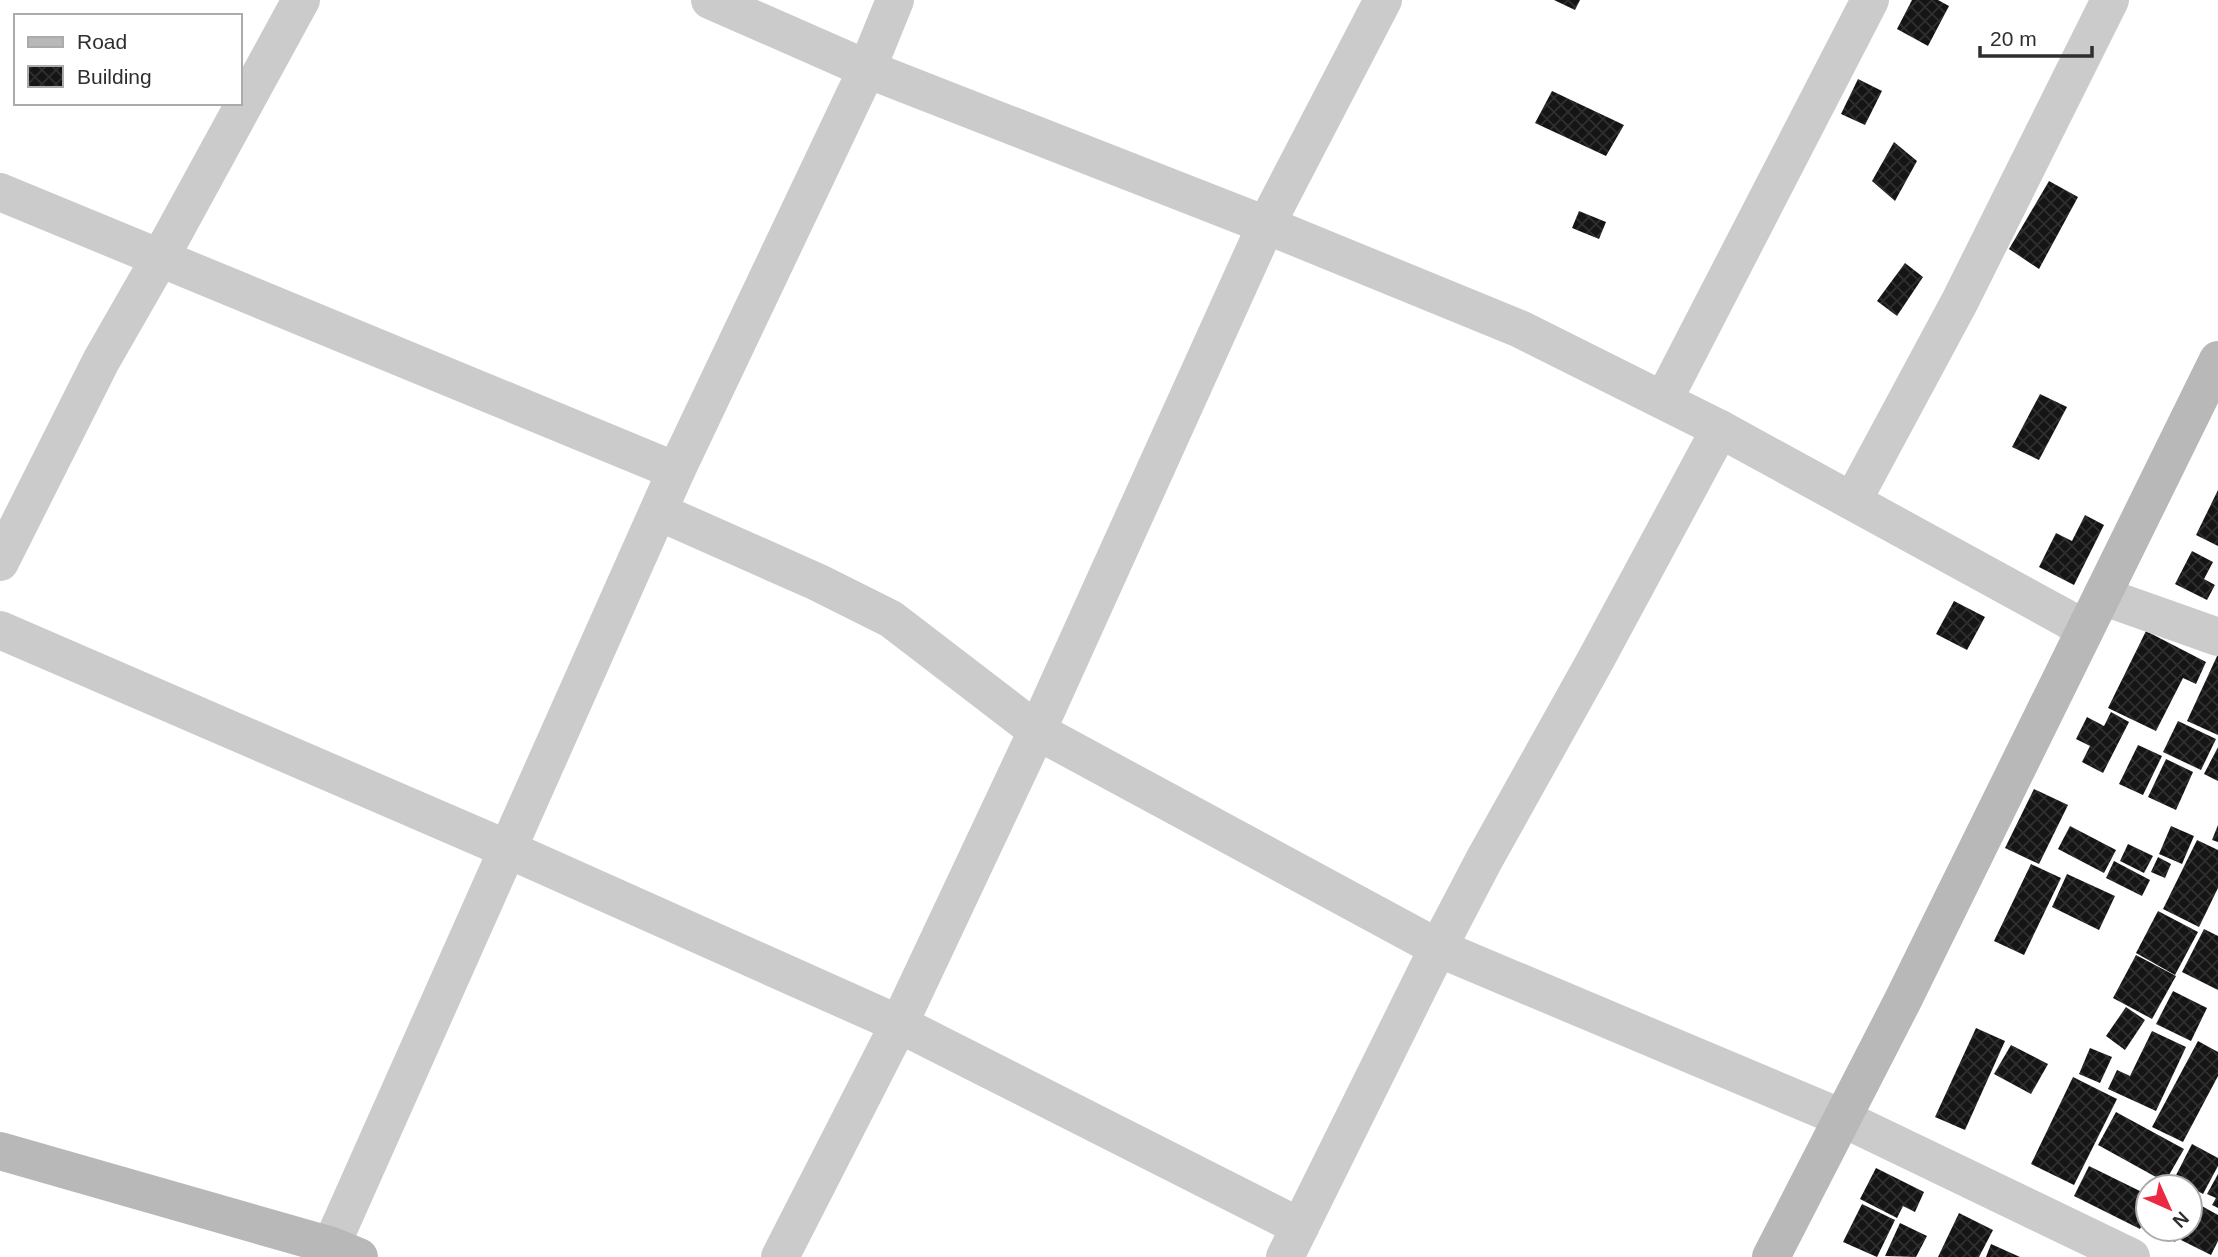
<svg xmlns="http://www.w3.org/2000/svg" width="2218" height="1257" viewBox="0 0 2218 1257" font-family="Helvetica,sans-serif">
<defs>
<pattern id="building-cross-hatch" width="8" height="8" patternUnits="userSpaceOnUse" patternTransform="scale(1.75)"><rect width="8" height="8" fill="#151515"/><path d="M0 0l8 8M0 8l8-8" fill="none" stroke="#2f2f2f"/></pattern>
</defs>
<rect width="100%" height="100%" fill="#fff"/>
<g fill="url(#building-cross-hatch)">
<polygon points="1554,0 1580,0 1575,10"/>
<polygon points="1912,0 1938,0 1949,6 1928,46 1897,29"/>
<polygon points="1858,79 1882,91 1865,125 1841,114"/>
<polygon points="1552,91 1624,125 1606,156 1535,123"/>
<polygon points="1894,142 1917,161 1895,201 1872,181"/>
<polygon points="2049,181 2078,197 2039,269 2009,249"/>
<polygon points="1579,211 1606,222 1599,239 1572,228"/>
<polygon points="1905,263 1923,277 1897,316 1877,301"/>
<polygon points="2040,394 2067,407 2039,460 2012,447"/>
<polygon points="2218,490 2218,546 2196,535"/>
<polygon points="2085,515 2104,525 2074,585 2039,567 2056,533 2072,541"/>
<polygon points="2192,551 2213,562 2204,579 2215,585 2207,600 2175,584"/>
<polygon points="1954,601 1985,617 1967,650 1936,634"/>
<polygon points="2146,631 2206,662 2196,684 2183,678 2156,731 2108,708"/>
<polygon points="2218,654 2218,735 2187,721"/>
<polygon points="2111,712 2129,722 2103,773 2082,762 2090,746 2076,739 2087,717 2104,726"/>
<polygon points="2178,721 2216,739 2201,770 2163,752"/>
<polygon points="2138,745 2162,756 2143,795 2119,784"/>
<polygon points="2218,747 2218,781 2204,774"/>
<polygon points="2166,759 2193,772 2176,810 2148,797"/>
<polygon points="2034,789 2068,805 2039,864 2005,848"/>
<polygon points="2218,825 2218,842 2212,840"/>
<polygon points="2070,826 2116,850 2104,873 2058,849"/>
<polygon points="2171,826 2194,836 2182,864 2159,854"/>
<polygon points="2197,840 2218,850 2218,888 2199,927 2163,909"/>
<polygon points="2128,844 2153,856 2144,873 2120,861"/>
<polygon points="2158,857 2171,864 2165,878 2151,872"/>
<polygon points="2114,861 2150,880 2142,896 2106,878"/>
<polygon points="2031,864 2061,878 2024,955 1994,941"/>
<polygon points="2067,874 2115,896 2099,930 2052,907"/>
<polygon points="2158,911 2198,932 2175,975 2136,953"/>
<polygon points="2204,929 2218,936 2218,990 2182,972"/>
<polygon points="2136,955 2176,976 2152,1019 2113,998"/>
<polygon points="2173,991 2207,1008 2191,1041 2156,1024"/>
<polygon points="2126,1007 2145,1020 2125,1050 2106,1036"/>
<polygon points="1976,1028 2005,1041 1965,1130 1935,1117"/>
<polygon points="2152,1031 2186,1047 2156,1111 2108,1089 2117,1070 2130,1076"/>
<polygon points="2198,1041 2218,1052 2218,1076 2183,1142 2152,1127"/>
<polygon points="2011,1045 2048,1064 2031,1094 1994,1074"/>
<polygon points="2090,1048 2112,1057 2100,1083 2079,1074"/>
<polygon points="2073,1077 2117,1099 2074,1185 2031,1164"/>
<polygon points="2116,1112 2184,1149 2165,1182 2098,1145"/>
<polygon points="2192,1144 2218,1158 2218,1166 2203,1194 2174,1179"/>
<polygon points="2089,1166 2148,1195 2148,1213 2140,1229 2074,1196"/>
<polygon points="1876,1168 1924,1192 1915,1212 1903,1206 1897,1218 1860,1199"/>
<polygon points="2218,1174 2218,1208 2212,1205 2216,1198 2207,1194"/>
<polygon points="1862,1204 1895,1220 1877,1257 1843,1242"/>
<polygon points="2200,1205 2218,1215 2218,1241 2211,1255 2181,1240 2187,1229 2190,1229 2190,1224"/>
<polygon points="1959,1213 1993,1230 1979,1257 1938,1257"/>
<polygon points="1900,1223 1927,1236 1916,1257 1885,1256"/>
<polygon points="2150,1229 2183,1229 2175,1242"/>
<polygon points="1991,1244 2020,1257 1986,1257"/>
</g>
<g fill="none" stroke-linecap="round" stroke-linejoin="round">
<g stroke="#cbcbcb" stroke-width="38">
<polyline points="710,0 867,69 1266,225 1520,329 1720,429 2067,619 2084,632"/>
<polyline points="0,192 676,471"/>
<polyline points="1664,399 1870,0"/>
<polyline points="1853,500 1960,301 2110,0"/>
<polyline points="659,512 817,582 891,619 1037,731 1438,948 1842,1118 2131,1257"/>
<polyline points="0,562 101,361 160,258 301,0"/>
<polyline points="2102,596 2218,637"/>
<polyline points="0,630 507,849 899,1024 1300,1227"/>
<polyline points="326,1257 676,471 867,69 895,0"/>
<polyline points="780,1257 899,1024 1037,731 1266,225 1383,0"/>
<polyline points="1285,1257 1438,948 1484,860 1595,661 1720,429"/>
</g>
<g stroke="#b8b8b8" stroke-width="38">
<polyline points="0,1151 332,1246 359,1257"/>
<polyline points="1771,1257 1903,1000 2218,360"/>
</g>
</g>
<rect x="14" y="14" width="228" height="91" fill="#ffffff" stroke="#ababab" stroke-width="2"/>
<rect x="28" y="37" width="35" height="10" fill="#b8b8b8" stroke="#ababab" stroke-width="2"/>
<text x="77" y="49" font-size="21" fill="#2e2e2e">Road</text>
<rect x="28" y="66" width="35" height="21" fill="url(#building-cross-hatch)" stroke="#ababab" stroke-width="2"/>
<text x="77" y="84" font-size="21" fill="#2e2e2e">Building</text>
<g transform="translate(2169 1208) rotate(135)"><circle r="33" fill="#ffffff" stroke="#ababab" stroke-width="2"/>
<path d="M0-5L12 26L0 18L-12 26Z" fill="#ec2943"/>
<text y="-10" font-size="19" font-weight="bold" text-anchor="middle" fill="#2e2e2e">N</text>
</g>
<path d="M1980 46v10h112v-10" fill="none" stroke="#2e2e2e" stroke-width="3.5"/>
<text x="1990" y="46" font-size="21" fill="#2e2e2e" stroke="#ffffff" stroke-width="5" paint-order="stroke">20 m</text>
</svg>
